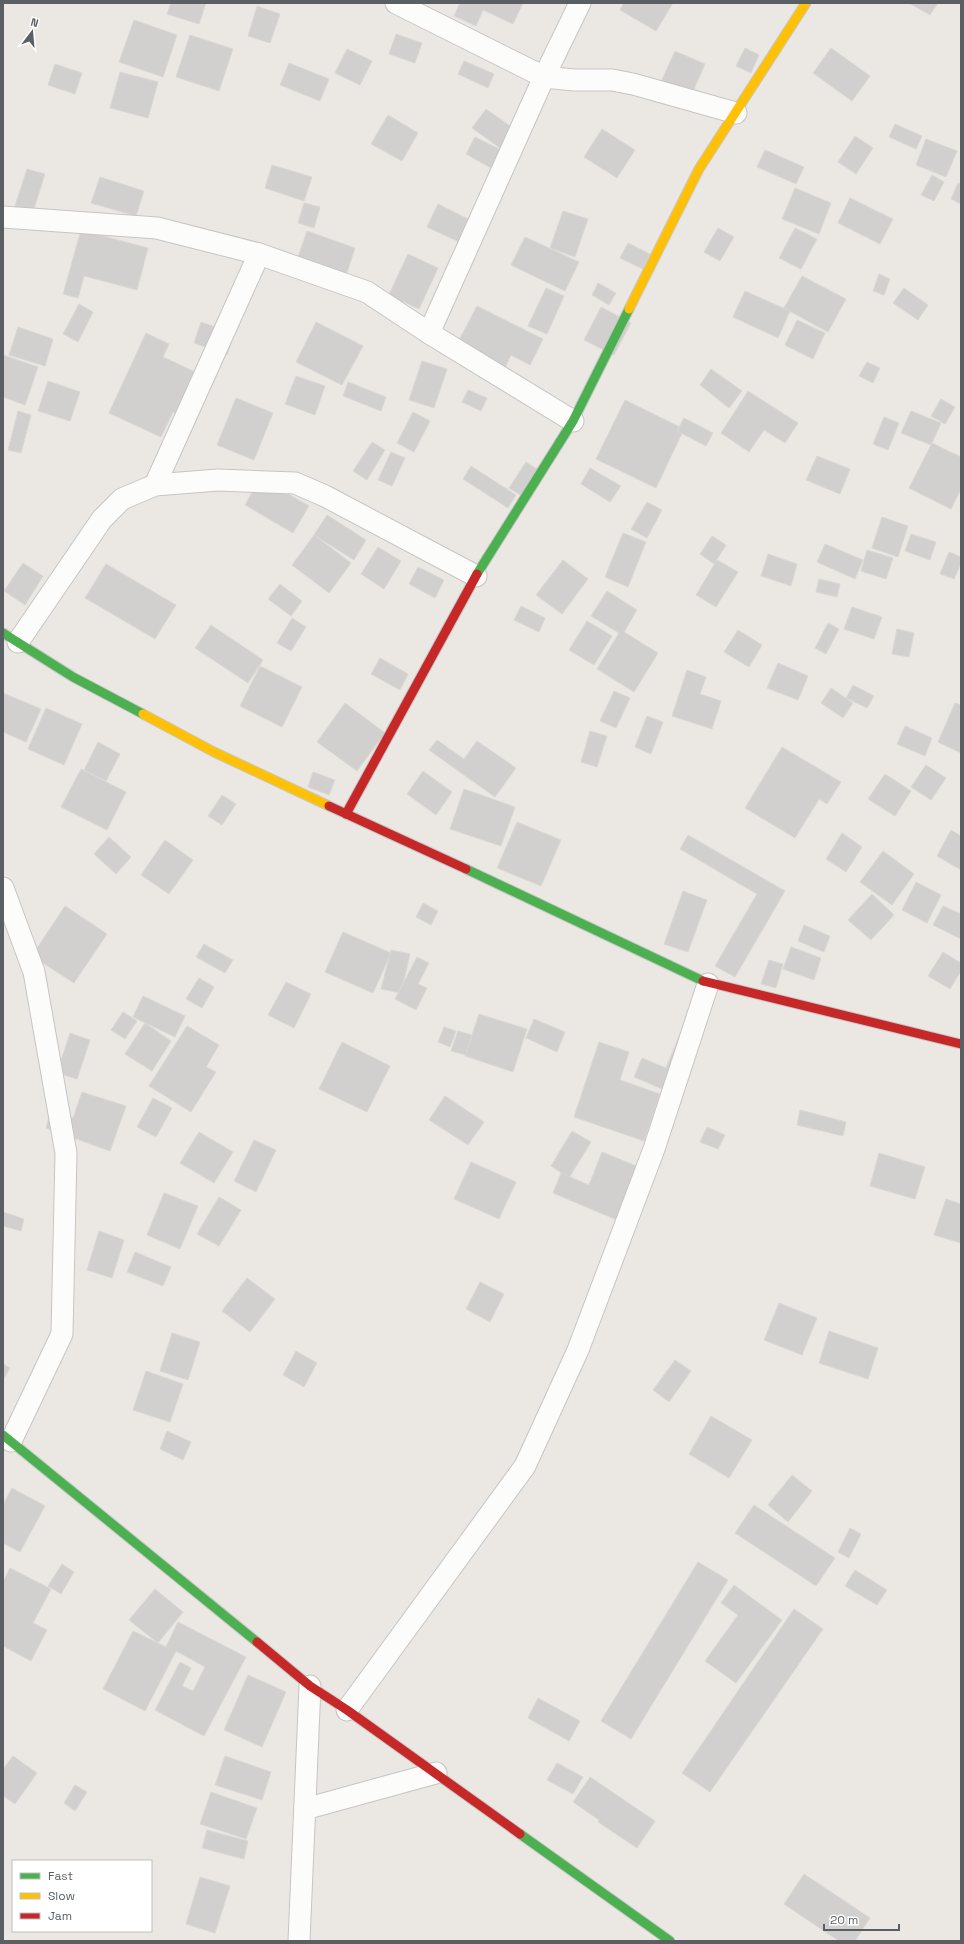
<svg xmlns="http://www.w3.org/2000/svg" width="964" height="1944" viewBox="0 0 964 1944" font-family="'Space Grotesk',sans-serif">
<rect width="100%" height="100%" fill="#ebe8e4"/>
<g fill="#d2d0ce" stroke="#dad7d4">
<polygon points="171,3 206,3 199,24 167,14"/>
<polygon points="460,3 523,3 513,24 483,10 476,26 454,16"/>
<polygon points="624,3 673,3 656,31 620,10"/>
<polygon points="909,3 938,3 930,15"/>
<polygon points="257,6 280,14 270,43 248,36"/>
<polygon points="134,20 177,35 163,77 119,62"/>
<polygon points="396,34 422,43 415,63 389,54"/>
<polygon points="190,35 233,49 219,91 176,77"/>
<polygon points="745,48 759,55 751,73 736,66"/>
<polygon points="831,48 870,76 852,101 813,73"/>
<polygon points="347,49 372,61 360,85 335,73"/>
<polygon points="675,51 705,64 694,89 737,108 658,89"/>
<polygon points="464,61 494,74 488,88 458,74"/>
<polygon points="289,63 329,79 320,101 280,85"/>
<polygon points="55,64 82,73 75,94 48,85"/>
<polygon points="120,72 158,82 148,118 110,108"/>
<polygon points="486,109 517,131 503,150 472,128"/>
<polygon points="388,115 418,133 402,161 371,144"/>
<polygon points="895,124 922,136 916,149 889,137"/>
<polygon points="602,129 635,150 617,178 584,157"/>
<polygon points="855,136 873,148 856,174 838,162"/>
<polygon points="475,137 503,151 493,169 466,154"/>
<polygon points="926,139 957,151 946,177 916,165"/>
<polygon points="765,150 804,167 796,184 757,167"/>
<polygon points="272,165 312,177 304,201 265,188"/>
<polygon points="27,169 45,174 32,215 14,209"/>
<polygon points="932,175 944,182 934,201 921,195"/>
<polygon points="100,177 144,191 136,216 91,203"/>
<polygon points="958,183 961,184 961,204 951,199"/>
<polygon points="795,188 831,203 819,234 782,219"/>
<polygon points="850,198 893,219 880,244 838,223"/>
<polygon points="304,203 320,207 314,228 298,223"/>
<polygon points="438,204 470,220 459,242 427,227"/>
<polygon points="563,211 588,219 575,257 550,248"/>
<polygon points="718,228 734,237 720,261 704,252"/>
<polygon points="795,228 817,239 801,269 779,258"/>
<polygon points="81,230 148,248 137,290 84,276 78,298 63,294"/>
<polygon points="307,231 355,248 342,288 293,271"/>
<polygon points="525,237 579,262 565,291 511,265"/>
<polygon points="628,243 650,254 643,269 620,258"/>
<polygon points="408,254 438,268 419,309 402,301 395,315 382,309"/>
<polygon points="879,274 890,279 884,295 873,291"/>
<polygon points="802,276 846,299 828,332 784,308"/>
<polygon points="598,283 616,293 609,305 592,295"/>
<polygon points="546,288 564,296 547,334 528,326"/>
<polygon points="904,288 928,305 918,320 893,303"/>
<polygon points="745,291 790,311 778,338 733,317"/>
<polygon points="79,304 93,312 78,342 63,334"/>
<polygon points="477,306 543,339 530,365 511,355 505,368 457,344"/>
<polygon points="601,307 631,323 614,355 584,340"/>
<polygon points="797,320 825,333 813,359 785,345"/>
<polygon points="201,322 234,334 227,355 194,343"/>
<polygon points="316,322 363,346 342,385 296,362"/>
<polygon points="18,327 53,339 45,366 9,355"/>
<polygon points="146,333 169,344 163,357 212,380 193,421 173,412 161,437 109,413"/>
<polygon points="3,355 38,367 25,405 3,397"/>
<polygon points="422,361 447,369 434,408 409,400"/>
<polygon points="867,362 880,368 873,383 859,376"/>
<polygon points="711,369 742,391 729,408 700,385"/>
<polygon points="296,376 325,386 315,415 285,404"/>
<polygon points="48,381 80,392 70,421 38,411"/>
<polygon points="348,382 386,397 381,411 343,396"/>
<polygon points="468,390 487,398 481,411 462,402"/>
<polygon points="748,391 798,423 785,443 764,430 749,452 721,433"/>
<polygon points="236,398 273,413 254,460 217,445"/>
<polygon points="941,399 955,407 945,424 931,416"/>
<polygon points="625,400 684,429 656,488 596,459"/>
<polygon points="18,411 31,415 21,453 8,450"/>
<polygon points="911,411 941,423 931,445 901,433"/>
<polygon points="413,412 430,421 414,452 397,443"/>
<polygon points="884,417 899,423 888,450 873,444"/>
<polygon points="684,418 713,433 706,446 677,431"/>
<polygon points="372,442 385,450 367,480 353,471"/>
<polygon points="932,443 961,457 961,489 951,509 909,488"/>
<polygon points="391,452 405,458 392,486 378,480"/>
<polygon points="817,456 850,469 840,494 806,480"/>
<polygon points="526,462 543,473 527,499 509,488"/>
<polygon points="471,466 516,495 508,508 463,479"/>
<polygon points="590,468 621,486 610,502 581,484"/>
<polygon points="260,478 309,506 293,533 245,505"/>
<polygon points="647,502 662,510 647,538 631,529"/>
<polygon points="327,515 366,540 354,560 314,535"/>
<polygon points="882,517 908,526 898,557 872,548"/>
<polygon points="623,533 646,542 628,587 605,577"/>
<polygon points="911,534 936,542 930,560 905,551"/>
<polygon points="314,535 351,563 329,593 292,565"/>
<polygon points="712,536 726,545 714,564 700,554"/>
<polygon points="825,544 863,560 855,579 817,562"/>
<polygon points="378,547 401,561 384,589 361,574"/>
<polygon points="867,550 893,558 886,579 861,571"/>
<polygon points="949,552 961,557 961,563 954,579 940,574"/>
<polygon points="768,554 797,564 791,586 761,576"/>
<polygon points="563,560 588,579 562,614 536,595"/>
<polygon points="717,560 738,572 716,607 696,595"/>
<polygon points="23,563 43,576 25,605 4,591"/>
<polygon points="106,564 176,605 155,639 85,598"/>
<polygon points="418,567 444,580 435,598 409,584"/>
<polygon points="819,579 840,584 837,597 816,592"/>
<polygon points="280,584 302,601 291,616 268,599"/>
<polygon points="607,591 637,610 624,632 658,653 634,692 597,669 619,633 591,616"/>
<polygon points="521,606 545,618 539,632 514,620"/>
<polygon points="852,607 882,617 874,639 844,629"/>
<polygon points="292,618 306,627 291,651 277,643"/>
<polygon points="587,621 612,636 594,665 569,650"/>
<polygon points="828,623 839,629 826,654 815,648"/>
<polygon points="211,625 263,660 248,683 195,648"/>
<polygon points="897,629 914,633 909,657 892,654"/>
<polygon points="738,630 762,645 749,667 724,652"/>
<polygon points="380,658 408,674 400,690 371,674"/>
<polygon points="778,663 808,676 798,700 767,688"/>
<polygon points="260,666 302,687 282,727 240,706"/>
<polygon points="687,670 706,677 700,694 721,701 712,729 672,716"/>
<polygon points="853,685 874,696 867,708 846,698"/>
<polygon points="831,688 853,703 843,718 821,703"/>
<polygon points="614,691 630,698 616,728 600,721"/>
<polygon points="3,693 41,709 26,742 3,732"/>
<polygon points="345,703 385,733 357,771 317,742"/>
<polygon points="955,703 961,705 961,753 938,742"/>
<polygon points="46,708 82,724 64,765 28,749"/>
<polygon points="647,716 663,722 651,754 635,747"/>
<polygon points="905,726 932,738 925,756 897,744"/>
<polygon points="590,731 607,736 597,767 581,762"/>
<polygon points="437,740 464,759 477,741 516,768 495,797 429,750"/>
<polygon points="98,742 120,754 106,781 84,770"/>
<polygon points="782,747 841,782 827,804 819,799 795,838 745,808"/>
<polygon points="926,765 946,778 931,800 911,787"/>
<polygon points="81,769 126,792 107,830 61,807"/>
<polygon points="423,771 452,792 436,815 407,794"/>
<polygon points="313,772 335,780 329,795 308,787"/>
<polygon points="885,774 911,791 895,816 868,799"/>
<polygon points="464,789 515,807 501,846 450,829"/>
<polygon points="222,795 236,804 222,825 208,816"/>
<polygon points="517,822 561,840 541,886 497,868"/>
<polygon points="951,830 961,836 961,870 937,856"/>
<polygon points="842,833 862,847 846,872 826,859"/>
<polygon points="688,835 785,891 735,977 715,966 757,894 680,849"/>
<polygon points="109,837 131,857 116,874 94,854"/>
<polygon points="165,840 193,860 169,894 141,875"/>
<polygon points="883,851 914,874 892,905 860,882"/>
<polygon points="916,882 941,895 927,923 902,910"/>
<polygon points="683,891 707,900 688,952 664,944"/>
<polygon points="872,894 894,915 871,940 848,920"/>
<polygon points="423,903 438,911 431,925 416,917"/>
<polygon points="65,906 107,934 74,983 32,956"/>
<polygon points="943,906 961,914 961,939 933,925"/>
<polygon points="804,925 830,936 824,952 798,941"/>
<polygon points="343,932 391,953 373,993 325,972"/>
<polygon points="204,944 233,960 225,973 196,957"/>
<polygon points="791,947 821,958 814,980 783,969"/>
<polygon points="391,950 410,954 401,993 381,989"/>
<polygon points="943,952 961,963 961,971 950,989 928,976"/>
<polygon points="417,957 429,963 418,984 427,988 416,1010 395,999"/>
<polygon points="769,960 783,964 776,988 761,984"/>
<polygon points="199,978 214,987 202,1008 186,999"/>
<polygon points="286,982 311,994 294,1028 268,1015"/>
<polygon points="143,996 185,1016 175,1037 133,1017"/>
<polygon points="123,1012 137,1021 125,1039 111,1030"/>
<polygon points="479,1014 527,1029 513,1072 465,1056"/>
<polygon points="534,1019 565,1032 557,1052 526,1038"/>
<polygon points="145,1023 171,1041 152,1071 125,1054"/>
<polygon points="187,1026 219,1045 206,1067 216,1072 191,1112 149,1086"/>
<polygon points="444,1027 456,1031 450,1047 438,1042"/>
<polygon points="683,1027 667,1091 634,1077 642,1058 666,1068"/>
<polygon points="458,1031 472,1035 466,1055 451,1051"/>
<polygon points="70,1033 90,1040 77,1079 57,1073"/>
<polygon points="342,1042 390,1066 367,1112 319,1089"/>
<polygon points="599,1042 629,1052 620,1080 660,1094 644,1141 574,1117"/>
<polygon points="82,1092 126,1106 110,1151 46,1128 51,1110 73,1118"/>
<polygon points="445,1096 484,1122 468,1145 429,1120"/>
<polygon points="153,1098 172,1108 156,1137 137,1127"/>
<polygon points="800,1110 846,1122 843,1136 797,1125"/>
<polygon points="707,1127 725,1135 718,1149 700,1142"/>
<polygon points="572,1131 591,1142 569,1178 551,1166"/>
<polygon points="199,1132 233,1152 214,1183 180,1163"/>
<polygon points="254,1140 276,1150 256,1192 234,1181"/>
<polygon points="602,1152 639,1167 617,1220 553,1193 561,1173 589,1185"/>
<polygon points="879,1153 925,1167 915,1199 870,1186"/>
<polygon points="471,1162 516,1182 499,1219 454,1199"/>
<polygon points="164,1193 198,1206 180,1249 147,1235"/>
<polygon points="219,1197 241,1210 219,1246 197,1234"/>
<polygon points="946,1199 961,1204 961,1243 934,1235"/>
<polygon points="3,1212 24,1219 21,1231 3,1226"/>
<polygon points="99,1231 124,1240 112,1278 87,1270"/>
<polygon points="135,1252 171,1267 163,1286 127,1272"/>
<polygon points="247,1278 275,1299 250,1332 222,1311"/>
<polygon points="480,1282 504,1294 490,1322 466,1309"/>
<polygon points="779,1303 817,1318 802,1355 764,1340"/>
<polygon points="829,1331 878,1348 868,1379 819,1363"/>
<polygon points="172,1333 200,1342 188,1380 160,1371"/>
<polygon points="296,1351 317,1363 304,1387 283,1375"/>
<polygon points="675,1360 691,1371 669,1402 653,1390"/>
<polygon points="3,1364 10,1368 3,1380"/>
<polygon points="146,1371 183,1384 170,1422 133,1410"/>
<polygon points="711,1416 752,1440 729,1478 689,1454"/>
<polygon points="167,1431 191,1442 183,1460 160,1449"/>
<polygon points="792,1475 812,1491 788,1522 768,1505"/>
<polygon points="12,1488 45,1506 20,1552 3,1543 3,1505"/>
<polygon points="754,1505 835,1558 816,1586 735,1533"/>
<polygon points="850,1528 861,1534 849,1558 838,1552"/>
<polygon points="698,1562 728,1580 631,1739 601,1721"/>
<polygon points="62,1564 74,1572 61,1594 48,1586"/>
<polygon points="10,1568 51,1589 33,1623 47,1630 31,1661 3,1646 3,1582"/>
<polygon points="855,1570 887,1590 877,1605 845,1586"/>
<polygon points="734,1585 782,1620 736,1683 705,1661 738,1615 721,1603"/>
<polygon points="155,1589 183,1612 158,1643 129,1620"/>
<polygon points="794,1609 823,1629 710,1792 682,1773"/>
<polygon points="178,1622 246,1657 204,1736 155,1710 180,1662 191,1668 182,1686 193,1691 205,1667 176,1651 145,1711 103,1689 133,1631 166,1647"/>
<polygon points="248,1675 286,1692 262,1747 224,1730"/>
<polygon points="538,1698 580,1721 569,1741 528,1718"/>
<polygon points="13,1756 37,1773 15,1804 3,1796 3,1769"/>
<polygon points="225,1756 271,1772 262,1800 215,1785"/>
<polygon points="557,1763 583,1777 573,1794 547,1780"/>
<polygon points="590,1777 655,1821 637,1848 598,1822 599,1820 573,1802"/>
<polygon points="75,1785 87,1792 75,1811 64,1803"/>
<polygon points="211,1792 257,1808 246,1839 200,1824"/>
<polygon points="207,1830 248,1841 244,1859 202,1848"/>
<polygon points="804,1874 870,1918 855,1941 839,1941 784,1904"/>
<polygon points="200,1877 230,1886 215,1933 186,1924"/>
</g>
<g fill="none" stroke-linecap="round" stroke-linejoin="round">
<g stroke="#c6c5c5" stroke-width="23">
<g id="street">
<polyline points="396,3 544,77 574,80 612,80 633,84 736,113"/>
<polyline points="3,217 157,228 259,254 367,292 429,333 573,421"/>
<polyline points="429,333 544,77 580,3"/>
<polyline points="155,485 259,254"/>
<polyline points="18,642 102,519 122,499 155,485 218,480 295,483 325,496 476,576"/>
<polyline points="3,888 34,972 66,1153 62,1334 11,1441"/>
<polyline points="347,1710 525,1466 578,1350 654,1149 708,984"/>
<polyline points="305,1809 436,1773"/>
<polyline points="299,1941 310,1686"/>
</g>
</g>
<g stroke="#c7c7c7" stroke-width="11">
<g id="fast">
<polyline points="477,574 573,421 629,309"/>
<polyline points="3,633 73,677 143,714"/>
<polyline points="466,869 703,981"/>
<polyline points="3,1435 257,1642"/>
<polyline points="520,1834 670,1941"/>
</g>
</g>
<g stroke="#c7c7c7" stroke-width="11">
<g id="slow">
<polyline points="629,309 699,169 806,3"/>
<polyline points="143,714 214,752 329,806"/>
</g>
</g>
<g stroke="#c7c7c7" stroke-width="11">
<g id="jam">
<polyline points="329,806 466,869"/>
<polyline points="346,814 477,574"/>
<polyline points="703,981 961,1044"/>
<polyline points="257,1642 310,1686 347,1710 520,1834"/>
</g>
</g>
<use href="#street" stroke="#fcfcfb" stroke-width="21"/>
<use href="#fast" stroke="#4caf50" stroke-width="9"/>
<use href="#slow" stroke="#ffc107" stroke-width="9"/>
<use href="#jam" stroke="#c62828" stroke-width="9"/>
</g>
<rect width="964" height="1944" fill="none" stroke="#595f63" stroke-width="8"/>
<rect x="12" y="1860" width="140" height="72" fill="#ffffff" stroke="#bdbfc1"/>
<rect x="20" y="1873" width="20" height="6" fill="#4caf50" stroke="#bdbfc1"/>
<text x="48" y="1880" font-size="12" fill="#595f63">Fast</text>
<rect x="20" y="1893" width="20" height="6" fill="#ffc107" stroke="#bdbfc1"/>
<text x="48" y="1900" font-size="12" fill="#595f63">Slow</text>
<rect x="20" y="1913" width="20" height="6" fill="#c62828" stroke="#bdbfc1"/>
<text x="48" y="1920" font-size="12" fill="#595f63">Jam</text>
<g transform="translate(32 32) rotate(16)" stroke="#ffffff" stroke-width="3" paint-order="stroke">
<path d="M0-3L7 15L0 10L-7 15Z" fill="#595f63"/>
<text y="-6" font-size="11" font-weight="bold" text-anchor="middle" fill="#595f63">N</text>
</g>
<path d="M824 1924v6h75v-6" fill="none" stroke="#595f63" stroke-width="2"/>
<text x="830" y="1924" font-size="12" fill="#595f63" stroke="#ffffff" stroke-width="3" paint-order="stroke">20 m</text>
</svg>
